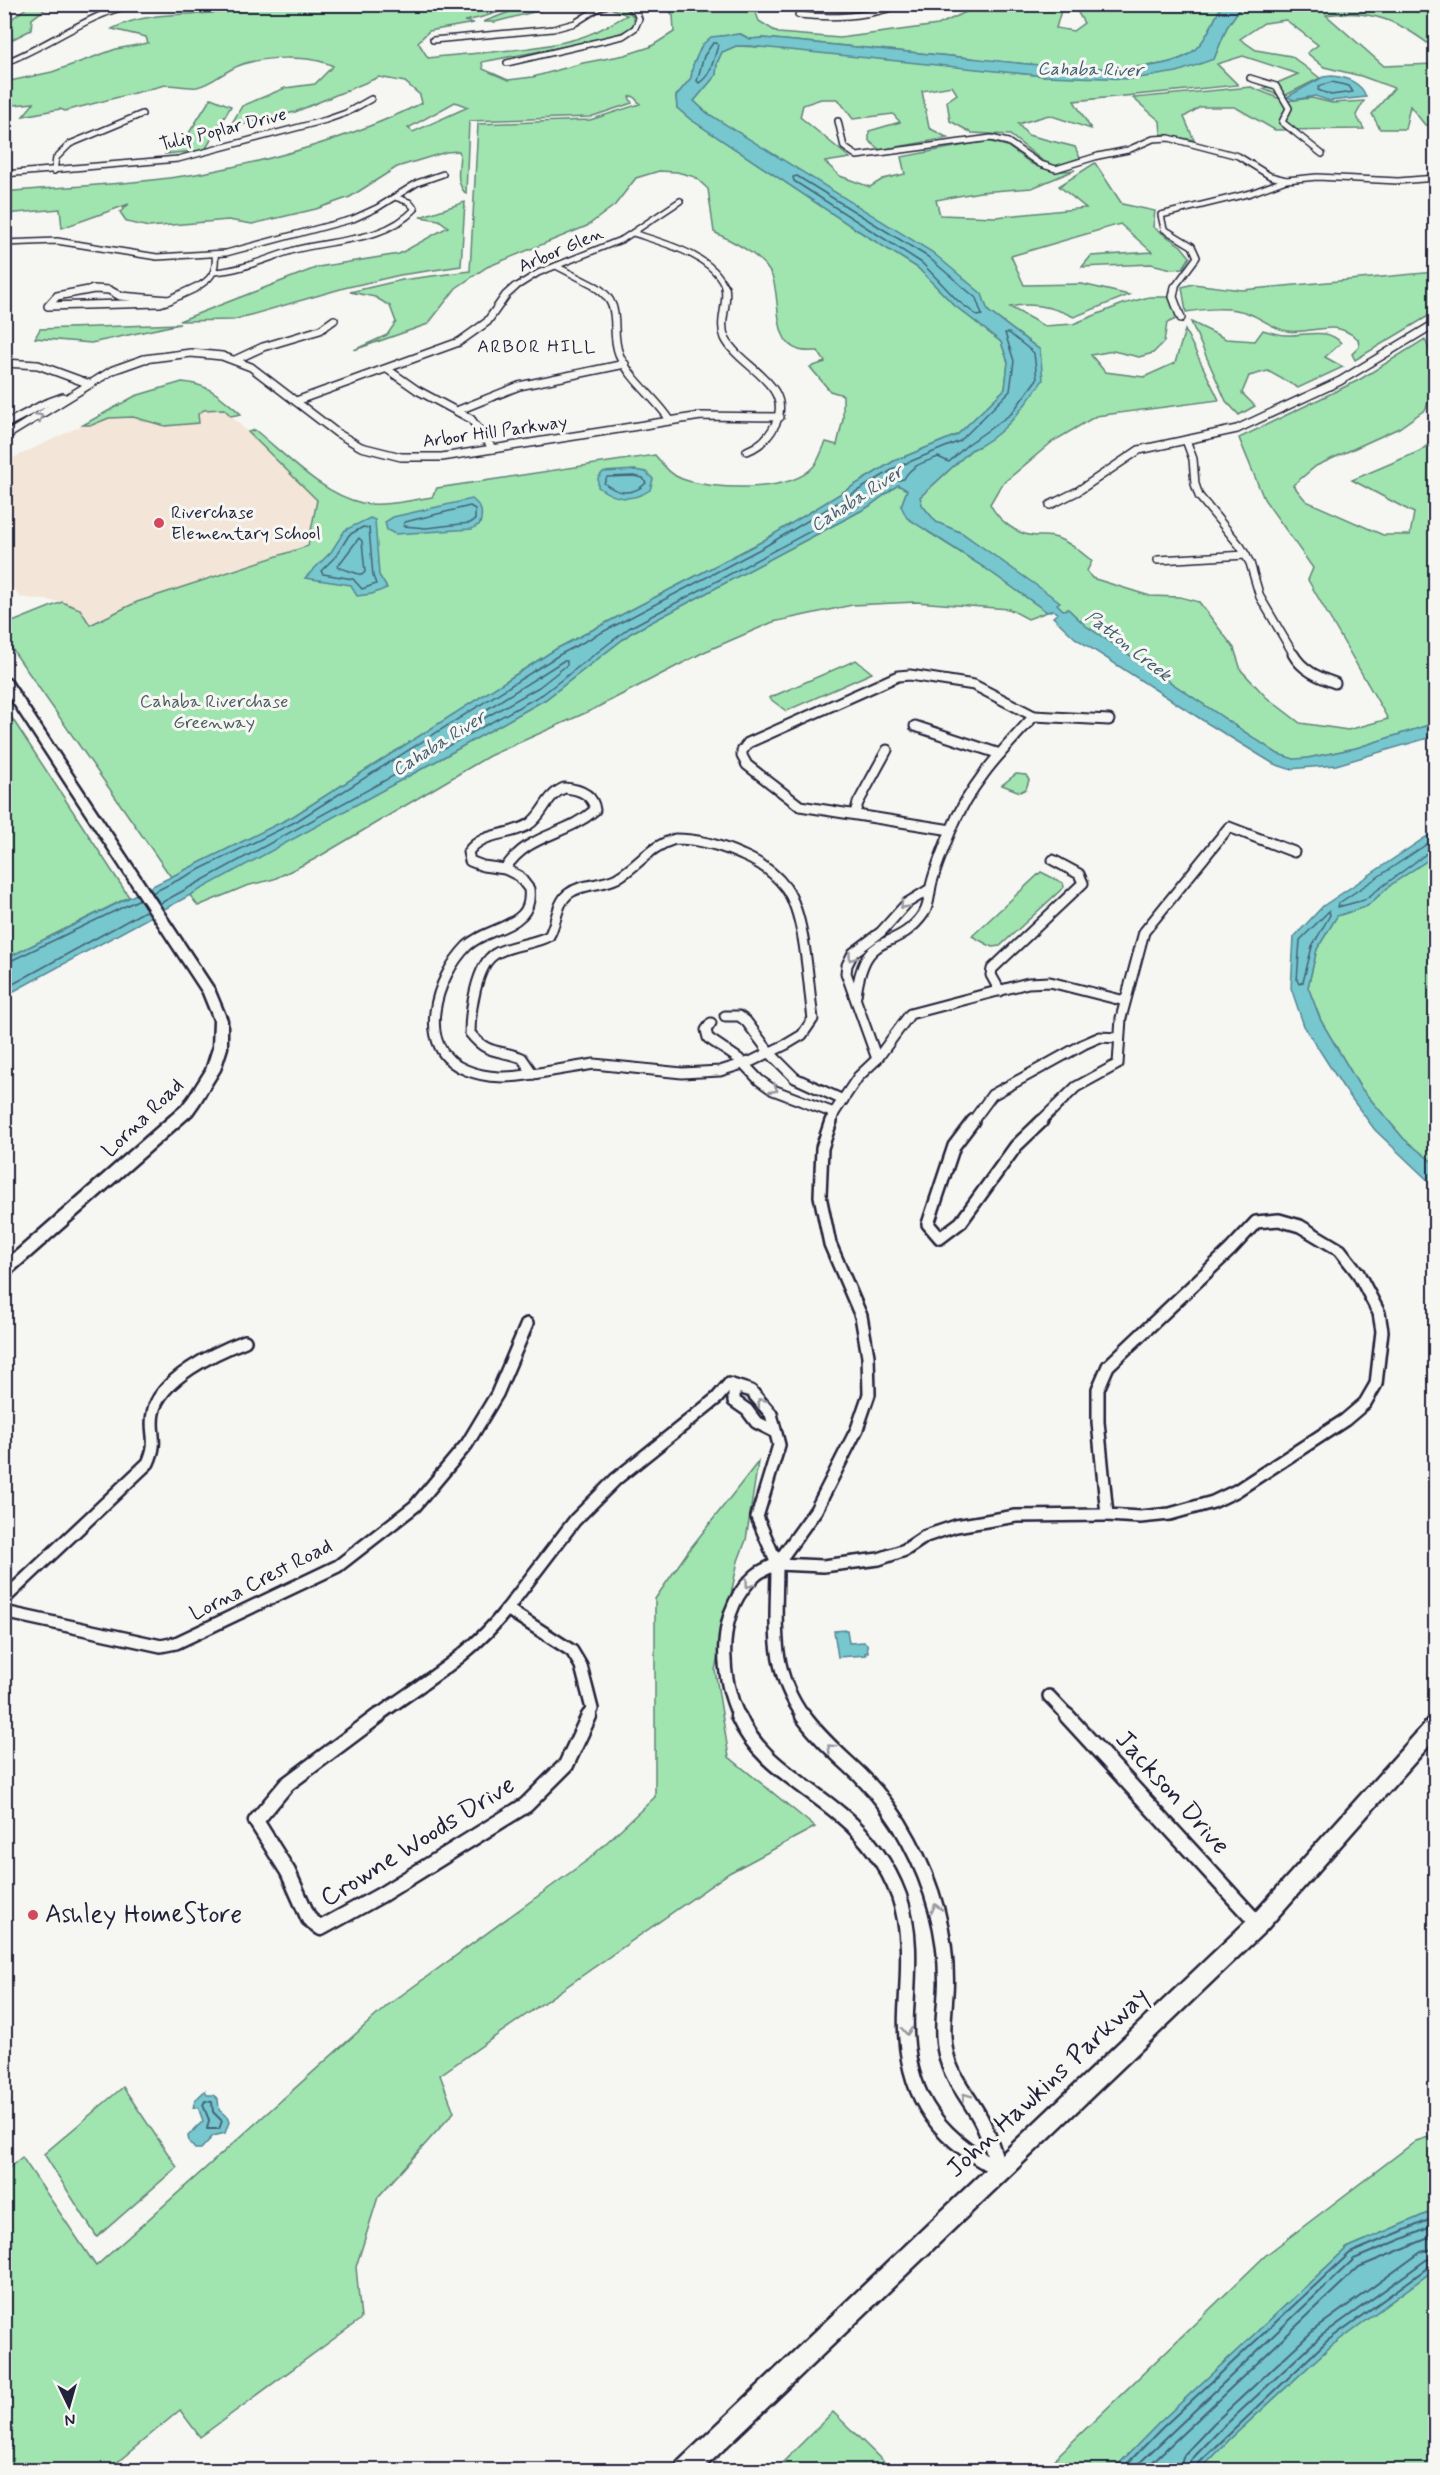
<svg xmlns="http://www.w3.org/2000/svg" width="1440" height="2475" viewBox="0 0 1440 2475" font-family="Mynerve,sans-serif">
<rect width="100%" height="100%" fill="#f6f6f2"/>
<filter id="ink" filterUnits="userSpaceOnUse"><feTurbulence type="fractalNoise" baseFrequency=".0167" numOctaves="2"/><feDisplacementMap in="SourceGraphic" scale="12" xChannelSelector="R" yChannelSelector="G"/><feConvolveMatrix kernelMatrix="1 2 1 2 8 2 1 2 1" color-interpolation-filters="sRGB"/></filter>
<g filter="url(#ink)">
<polygon fill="#f3e5d8" points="224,409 317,500 308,546 137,602 89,625 79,609 62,602 20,597 5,575 5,462 83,425 92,425 109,418 133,417 165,426 198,423 198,414 204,410"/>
<g fill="#a0e4b0" stroke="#618376" stroke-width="1.5" fill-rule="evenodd">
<path d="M252,4l276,1c-23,3 -42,13 -64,16l10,2 -45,8 -11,11 10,16c47,-6 98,-6 144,-18 20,-5 37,-15 55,-25l-17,-7 13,-1 10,9 2,7 -7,7 -19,8 -127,24 1,7 25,11 25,-3 50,-14 42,-8 25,-8 24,-15 -1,-17 -10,-10h110l-17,8 3,8 19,12 62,5 98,-13 43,-20 81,2 -6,21 17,3 11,-8 -7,-12v-6h145c-10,18 -17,41 -36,51 -47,25 -181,5 -236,0 -62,-6 -125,-12 -187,-18l-13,1 -9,-5 -20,2 -28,29 -2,13 -15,18 1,12 13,11 164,109 64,40 36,37 47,37 7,20 -3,27 -48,46 -63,26 -133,81 -205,107 -264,168 -121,60 -166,-238v-14l57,-23 18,7 10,16 47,-23 171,-56 9,-46 -69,-68 7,-2c32,26 67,64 107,73 22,4 49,-3 70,-6l5,-9 218,-33c8,9 15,20 27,24 31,11 108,14 131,-12 6,-6 9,-18 13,-25l11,3 6,-26v-24l-13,-4 -20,-24 15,-5 -7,-11c-6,0 -13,1 -19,-1 -27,-7 -18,-53 -27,-74 -11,-22 -37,-33 -58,-44l-6,-43 -13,-12 -18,-5 -18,-1 -23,7 -21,27 -28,21 -100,41 -31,21 -28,36 -74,26 33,-15 9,-13 -6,-16 -15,-9 -25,-5 52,-12 68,-9 8,-147 112,-4 50,-16 -7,-8 -4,1 3,6 -42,14 -121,4 -3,73c-11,-12 -7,-24 -6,-40l-1,-3 -13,1 -49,15 -47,30 -34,12 -64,15 -24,-4 -79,7 -22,-5 -7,-10 9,-8 -67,24 -2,-19 -55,5v-22c75,-7 153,-8 227,-25 65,-14 129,-34 190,-64l-2,-8 -15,-13 -26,-5 -84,35 -66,16 13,-22 43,-18 30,-4 18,-18c-23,-11 -71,-10 -95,0 -13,5 -28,19 -41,21 -9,1 -22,-2 -32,-2l-100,26 -5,-2 -37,7 11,-13 -29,3v-24l47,-10 64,-23 32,-6 -2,-6 -34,-8c40,-22 96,-10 139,-21zM455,102l13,5 -55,25 -5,-4z"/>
<polygon points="30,5 56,5 45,9 32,19 31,30 5,43 5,24"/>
<polygon points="538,5 560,5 495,22 483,22 520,8"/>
<path d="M1242,5h193v44c-35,-28 -63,-40 -109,-34l58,51 51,-2v61h-10l-15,-19 -5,23h-25l-8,-15 22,-26 -33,-12 -37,-9 -17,-14 11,-8 -32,-25 -22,3 -24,16 16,11 35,6 29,22 -38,19 -19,-8 35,-15 -55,-18 -26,8 21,21 -164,16 17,28 -42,-14 -31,9 10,11 47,12 5,11 -24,8 -13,-5 -33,-26 -38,-2 -22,-12 -3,-20 10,-7 -5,-8 -30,5 7,37 19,10 -68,12 -11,-9v-10l31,-9 -7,-8 -40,5 -15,-20h-17l-18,6 -3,12 50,41 -25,4 15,14 30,11 13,-8 22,-5 -4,-17 86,-16 20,5 25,18 22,8 21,-2 -43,18 -52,4 -44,8 4,15 56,2 90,-9 -27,-22 36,-23 27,41 33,7 -2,16 28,19 9,11 -7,11 -11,1 -21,-5 -69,3 9,-11 61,-4 -32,-28 -109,32 13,29 58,-1 47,11 -55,22c-20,-10 -43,-15 -64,-10l34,19 29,-2 50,-20 26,-7h22l7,21 -11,5 -3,19 -11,11 -14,4 -26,-6 -22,4 14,17 39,5 31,-14 10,-33 34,70 -123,16 -44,26 -51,43 -11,19c7,14 23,28 39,31 10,2 19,0 28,3 14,5 24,14 35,23l-5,10 5,7 58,18 30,1 19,5 35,46 7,22 25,27 34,26 48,7 40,-11 -80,-139 5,-12 -49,-69 -25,-61 120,-58 66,-41 11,28 -1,11 -9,31 -27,19 -83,38 -23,19 13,16 77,34h27l4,-22 -62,-33 68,-29 15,-12v284l-79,25 -48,10 -14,2 -16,-6 -192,-128 -18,-17 -5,1 -101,-77 -26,-11 -14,-17 -2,-8 51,-47 7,-3 62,-97 -52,-39 -7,-17 -274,-181 -13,-12 22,-26 1,-12 5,-11 14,-6 47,2 262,28 169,-17 13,-32z"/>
<polygon points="1251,87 1285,101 1312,98 1332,103 1364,101 1356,115 1364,129 1275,130 1235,107 1200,107 1184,117 1194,140 1161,134 1160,121 1133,98"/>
<polygon points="211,98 231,106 205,150 166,154 184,141"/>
<polygon points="465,202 461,266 400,275 344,288 233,320 179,321 318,267 399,254 448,227 439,220 420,217"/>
<path d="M1435,272v40l-80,48 -3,-6 7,-7 -1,-8c-26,-22 -43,-4 -71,-8 -14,-2 -24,-12 -37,-17 -20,-8 -44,-5 -64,-2l-4,-25 11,-3 49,6z"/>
<path d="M1191,322l35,17 29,2 8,-11c7,2 16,5 23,5 19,1 42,-8 55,8l-16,14 18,10 -45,21 -30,-17 -19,5 -7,17 13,13 -16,9 -13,-14z"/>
<polygon points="180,324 91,343 35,338 40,329"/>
<path d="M182,382c27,2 39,15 59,32l-10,2 -7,-7 -20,1 -6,4 1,9 -34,3 -32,-9 -24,1 -17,7h-9l52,-29z"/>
<polygon points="898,485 907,490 901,506 928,532 985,568 1047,612 1028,619 1009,609 916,602 852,605 773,622 704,652 592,710 489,756 315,859 274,879 246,886 198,906 189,894 440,759 546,699 631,633 868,507"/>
<polygon points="856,660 872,673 786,711 769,698"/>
<polygon points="4,706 129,897 5,959 4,959"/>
<polygon points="1016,774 1026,775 1029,780 1026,789 1020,792 1002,785"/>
<polygon points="1435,855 1435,1164 1404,1139 1360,1087 1321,1021 1308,987 1317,949 1337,916 1367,906 1392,884"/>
<polygon points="1041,872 1063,883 1064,887 1000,946 992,947 972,936"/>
<polygon points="758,1462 746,1540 738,1561 715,1670 729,1757 815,1827 729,1873 440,2075 454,2112 378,2197 356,2267 361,2319 200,2437 180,2410 108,2470 5,2470 4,2172 22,2157 96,2266 388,2005 589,1859 655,1797 655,1599 689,1550"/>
<polygon points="123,2087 177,2167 97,2237 44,2154"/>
<polygon points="1435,2135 1435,2210 1347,2248 1158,2424 1113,2470 1043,2470 1266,2255 1416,2141"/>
<polygon points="1435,2269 1435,2470 1200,2470 1230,2439 1331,2346"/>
<polygon points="833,2412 892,2470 775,2470"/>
</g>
<g fill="#77c7cf" stroke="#558594" stroke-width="1.5">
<path d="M1222,5h20l-15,22 -13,32 -37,13 -45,7 -87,-3 -295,-30h-14l-14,6 -5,11 -1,12 -22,26 13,12 225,139 50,42 6,17 52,39 3,30c-19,27 -40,57 -72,70l-51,47 2,8 14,17 26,11 98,69 -3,2 6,6 5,-1 18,17 192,128 16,5 14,-1 48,-10 79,-25v13l-99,29 -47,4 -15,-5 -67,-41 -132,-85 -22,-21 5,-4 -5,-3 -6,2 -62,-44 -78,-50 -6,-12 6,-16 -9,-5 -30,22 -237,126 -85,66 -106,60 -435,237v-37l287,-142 264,-168 205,-107 133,-81 63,-26 48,-46 3,-27 -7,-20 -47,-37 -36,-37 -64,-40 -164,-109 -13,-11 -1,-12 15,-18 2,-13 9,-20 9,-8 29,-3 10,5 13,-1c62,6 125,12 187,18 55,5 189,25 236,0 19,-10 26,-33 36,-51z"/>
<path d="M1332,76c14,1 30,7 34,21l-36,4 -15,-5 -21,4 -7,-3 36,-20z"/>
<path d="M635,470l11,2 7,7 -3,11c-18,12 -35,10 -52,-3v-9l5,-6z"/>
<path d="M472,499c10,8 11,13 8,25l-8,5 -77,5 -8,-4 -2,-8 8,-5z"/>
<polygon points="370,518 375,520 379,575 387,588 372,594 357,596 351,585 305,578 331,552 345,530"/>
<polygon points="1435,831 1435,855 1392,884 1367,906 1337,916 1317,949 1308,987 1321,1021 1360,1087 1404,1139 1435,1164 1435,1187 1375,1130 1343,1087 1304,1026 1291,988 1294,937 1323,906"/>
<polygon points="847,1630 849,1643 864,1642 867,1644 868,1652 865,1653 866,1655 838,1657 834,1631"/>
<path d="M205,2091l2,4h6l5,4 1,11 8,7 2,5 -4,11 -12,3 -12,13h-6l-6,-7 -1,-6 15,-15 -5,-14 -5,1c1,-8 6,-12 12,-17z"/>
<polygon points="1435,2210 1435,2269 1331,2346 1230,2439 1200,2470 1113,2470 1158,2424 1347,2248"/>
</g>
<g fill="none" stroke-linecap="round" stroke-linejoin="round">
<g stroke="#446476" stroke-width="1.5">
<path d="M713,43h4l1,3c-5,13 -6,29 -19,37l-2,-2 7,-25z"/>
<polygon points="1332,82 1349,86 1353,92 1331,95 1318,90 1319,86"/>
<polygon points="797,176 928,257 976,298 982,315 978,316 958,301 922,263 794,181 793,177"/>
<path d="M634,476l9,2 3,5c-13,13 -29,11 -42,0l3,-6z"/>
<polygon points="470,506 475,509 475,520 470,523 426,528 403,526 405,522"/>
<polygon points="363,527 369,528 373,576 376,584 362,589 353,579 323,574 321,571 336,556 349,535"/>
<polygon points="359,538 362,541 365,572 362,575 337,567"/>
<polygon points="563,661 567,661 567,665 539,687 481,720 478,719 478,715"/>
<polyline points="1436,838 1339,903 1338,907 1364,900 1430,851 1436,850"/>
<path d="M152,893l143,-71 264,-167 205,-108 133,-80 63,-26 50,-50 4,-30 -9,-28h4l25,20 3,26 -26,35 -44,31 -18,17 -11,-5c-13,5 -27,8 -34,22l-10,2 -29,21 -236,126 -86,66 -384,210"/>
<polygon points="1329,911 1330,915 1312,947 1303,982 1299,984 1297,980 1300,940"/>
<polyline points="4,964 140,899"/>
<polyline points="4,989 147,910"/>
</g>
<g stroke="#446476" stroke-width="2">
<polygon points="205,2101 212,2102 213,2112 222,2121 219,2129 207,2129 209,2120 203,2105"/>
<polyline points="1121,2470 1162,2428 1350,2253 1436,2217"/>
<polyline points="1132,2470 1354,2259 1436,2225"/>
<polyline points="1144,2470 1359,2267 1436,2235"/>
<polyline points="1179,2470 1184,2455 1213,2424 1315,2329 1421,2252 1436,2248"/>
<polyline points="1189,2470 1191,2460 1220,2430 1321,2336 1426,2260 1436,2257"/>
<polyline points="1196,2470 1198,2464 1327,2341 1430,2266 1436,2265"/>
</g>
<g stroke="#22223b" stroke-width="8">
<g id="street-far4">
<path d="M798,15c36,4 71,2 105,-11"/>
<polyline points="433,40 553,29 575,23 599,8 611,4"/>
<path d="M4,63c45,-17 82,-48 130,-59"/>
<polyline points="507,63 623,36 635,28 639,19 636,12 626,4"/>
<polyline points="1250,78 1276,86 1289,108 1282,122 1322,154"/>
<polyline points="838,121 844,147 857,156 991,138 1008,142 1040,164 1056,169 1098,156 1128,150 1153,139 1169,138 1238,156 1270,176 1286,180"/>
<polyline points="4,122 10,120"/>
<polyline points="54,171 56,158 70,144 142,114"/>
<polyline points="4,174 178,159 326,120 346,113 371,99"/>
<path d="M633,233c30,10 81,22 92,55"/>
<polyline points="4,243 57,241 157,257 226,253 353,219 377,208 417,183 443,174"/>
<polyline points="556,266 599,288"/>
<path d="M214,272c29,-2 53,-14 80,-22 41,-11 90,-8 121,-41l-6,-7 -14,-5"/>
<path d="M195,288c16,-8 22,-16 20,-34"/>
<polyline points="514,288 538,273 623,239 680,201"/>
<polyline points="1174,288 1197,257 1192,246 1164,229 1161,215 1251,193 1286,180 1317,177 1398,181 1436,178"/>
</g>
</g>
<g stroke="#22223b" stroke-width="10">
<g id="street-far3">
<path d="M596,287c29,19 13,41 23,67 11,26 36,43 51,66"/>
<path d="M725,287c4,16 -7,35 0,51 14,29 69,46 51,85 -6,13 -16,23 -29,28"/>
<polyline points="1175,287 1173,297 1181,318"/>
<polygon points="94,289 109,290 120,296 169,300 160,303 48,306 57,296"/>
<polyline points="169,300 197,287"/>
<polyline points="235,360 263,347 320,330 334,320"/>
<polyline points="4,363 38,365 87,383"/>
<polyline points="387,369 417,390 471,419 493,449"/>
<polyline points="296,401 459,342 487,322 506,295 515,287"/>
<polyline points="459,410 519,386 625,364"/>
<polyline points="4,425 44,404 63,397"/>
<polyline points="4,437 113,370 144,359 191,353 222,356 251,367 337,433 361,447 401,457 442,457 701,416 780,417"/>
<polyline points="1186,440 1193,459 1195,484 1199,496 1241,547 1250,563 1260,597 1294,655"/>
<polyline points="1050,505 1078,491 1139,450 1237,429 1340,381 1436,323"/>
<polyline points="1158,560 1246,555"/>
</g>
</g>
<g stroke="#22223b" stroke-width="13">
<g id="street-far2">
<path d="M1293,654c9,16 25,23 42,29"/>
<path d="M910,675l64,10 60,31c-33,36 -64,68 -83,114l-151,-24 -53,-41 -5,-9v-5l6,-8 150,-67z"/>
<polyline points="1034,716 1109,720"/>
<polyline points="915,726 1000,754"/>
<path d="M564,788c15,1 29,6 31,22 -31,27 -67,23 -90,59l-22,-3 -13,-5 -2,-9c15,-21 39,-15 60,-27 16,-10 17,-29 36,-37z"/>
<polyline points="855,813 858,803 887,750"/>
<path d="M675,839c24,0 45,6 67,16 17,7 33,18 44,33 20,29 22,96 27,131l-11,16 -15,9 -35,17 -32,10 -38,2 -88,-9 -61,10 -11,-16c-23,-9 -34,-2 -52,-25 0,-20 6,-68 25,-79 16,-10 37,-9 54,-18 8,-13 7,-32 19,-42 14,-11 34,-8 49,-16 23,-13 31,-31 58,-39z"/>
<path d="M505,869l14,7 10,13c1,9 0,19 -7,26 -15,15 -39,16 -55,31 -31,31 -54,103 -1,124 22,9 44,8 67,4"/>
<polyline points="1000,991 991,975 992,969 1083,883 1079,874 1053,860"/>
<path d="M856,996c9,-71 38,-40 68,-83 6,-9 5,-21 8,-31 5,-18 12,-35 19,-52"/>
<polyline points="725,1016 739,1016 746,1021 770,1053 795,1078 843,1100"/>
<polyline points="711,1023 706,1030 708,1038 739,1059 759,1080 773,1090 834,1113"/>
<polyline points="877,1059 846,973 847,965 853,953 881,932 907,903 930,889"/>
<polyline points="831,1122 834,1113 858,1077 877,1059 910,1014 1028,983 1050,982 1125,1001"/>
<polyline points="972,1122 992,1095 1084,1044 1100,1037 1118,1038"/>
<polyline points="1040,1122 1076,1087 1118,1064 1121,1018 1144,932 1229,827 1294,852"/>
</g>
</g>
<g stroke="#22223b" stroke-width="16">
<g id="street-far1">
<polyline points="973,1121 954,1146 928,1224 940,1238 961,1222 1016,1146 1042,1121"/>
<polygon points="1279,1220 1300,1226 1340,1250 1358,1273 1379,1313 1382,1331 1376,1384 1365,1403 1345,1420 1236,1491 1213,1502 1170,1514 1140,1517 1107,1515 1098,1422 1098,1389 1108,1366 1230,1250 1256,1222"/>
<polyline points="734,1387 734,1401 747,1410 756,1422 774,1431"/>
<polyline points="777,1564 816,1510 857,1429 869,1394 868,1356 861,1316 830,1244 820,1196 822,1148 831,1121"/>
<polyline points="777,1564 823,1566 879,1559 905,1550 926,1536 956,1526 1016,1516 1107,1515"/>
<path d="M4,1599l144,-136c11,-24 1,-30 5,-50 6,-34 63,-61 92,-72"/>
<polyline points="507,1609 572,1651 581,1666 592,1709 588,1717"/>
<polyline points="507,1609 575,1520 616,1479 717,1398 729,1384 751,1391 771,1414 779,1445 757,1517 777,1564"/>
<polyline points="4,1612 161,1646 176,1643 338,1566 415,1506 467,1444 497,1394 527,1324"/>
<polyline points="1049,1696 1069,1717"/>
<path d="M376,1717c47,-35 94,-60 131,-108"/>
<path d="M739,1717c-20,-43 -23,-108 17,-142 6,-5 14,-8 21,-11 0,57 -9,104 27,153"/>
</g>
</g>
<g stroke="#22223b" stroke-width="19">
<g id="street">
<polyline points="378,1716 287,1784 256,1821 288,1872 309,1919 321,1928 381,1895 526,1805 566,1765 589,1716"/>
<path d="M738,1716c21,47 66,67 103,99 25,21 46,49 58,81 13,38 9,77 7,116 -3,76 26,124 93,157 -6,-17 -10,-35 -19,-51 -12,-22 -29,-40 -34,-64 -6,-24 0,-49 0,-73 0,-49 -14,-97 -37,-140 -13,-25 -30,-47 -49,-66 -20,-19 -41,-37 -57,-59"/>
<polyline points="1067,1716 1258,1924"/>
</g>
</g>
<g stroke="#22223b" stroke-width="5">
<g id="secondary">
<polygon points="4,677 10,680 214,989 227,1020 227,1048 220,1070 199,1104 192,1114 9,1275 4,1277 4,1262 182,1106 189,1097 206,1070 213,1048 214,1020 203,993 4,689"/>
<polygon points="1436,1716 1436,1738 1265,1931 702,2470 675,2470 678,2462 1251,1917 1430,1718"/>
</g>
</g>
<use href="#street-far4" stroke="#f6f6f2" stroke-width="5"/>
<use href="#street-far3" stroke="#f6f6f2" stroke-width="7"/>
<use href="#street-far2" stroke="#f6f6f2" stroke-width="9"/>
<use href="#street-far1" stroke="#f6f6f2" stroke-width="11"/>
<use href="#street" stroke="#f6f6f2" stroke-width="14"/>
<use href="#secondary" fill="#f6f6f2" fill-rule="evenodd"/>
</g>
<defs><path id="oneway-chevron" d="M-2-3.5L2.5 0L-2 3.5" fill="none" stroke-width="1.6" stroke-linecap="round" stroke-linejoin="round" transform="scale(1.5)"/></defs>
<g stroke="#9797a0">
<use href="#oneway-chevron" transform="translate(39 417) rotate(-32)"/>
<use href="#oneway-chevron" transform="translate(904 905) rotate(133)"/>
<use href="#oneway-chevron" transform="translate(852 957) rotate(125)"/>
<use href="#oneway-chevron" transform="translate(774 1089) rotate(30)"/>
<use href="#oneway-chevron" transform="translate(761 1402) rotate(-130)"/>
<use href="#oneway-chevron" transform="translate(749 1584) rotate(126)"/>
<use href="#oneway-chevron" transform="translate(831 1748) rotate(-136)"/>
<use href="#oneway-chevron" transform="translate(936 1908) rotate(-105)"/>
<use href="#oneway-chevron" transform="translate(907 2031) rotate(88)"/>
<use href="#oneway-chevron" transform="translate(966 2097) rotate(-126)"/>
</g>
</g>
<g fill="#d1495b" stroke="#f6f6f2" stroke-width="2">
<circle cx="159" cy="523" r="6"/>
<circle cx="33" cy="1915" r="6"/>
</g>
<g text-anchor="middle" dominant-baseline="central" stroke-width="6" stroke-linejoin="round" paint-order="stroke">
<g font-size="18" font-style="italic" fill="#405c6f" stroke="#f6f6f2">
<text transform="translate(1090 70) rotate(1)">Cahaba River</text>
<text transform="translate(857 499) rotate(-33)">Cahaba River</text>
<text transform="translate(1128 646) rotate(38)">Patton Creek</text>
<text transform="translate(439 744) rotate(-32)">Cahaba River</text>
</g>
<g font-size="18" fill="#22223b" stroke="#f6f6f2">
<text transform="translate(223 130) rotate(-14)">Tulip Poplar Drive</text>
<text transform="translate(561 250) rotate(-23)">Arbor Glen</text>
<text transform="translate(495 432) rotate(-8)">Arbor Hill Parkway</text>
</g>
<g font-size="18" letter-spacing="1.5" fill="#22223b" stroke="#f6f6f2">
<text x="537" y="347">ARBOR HILL</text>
</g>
<g font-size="18" fill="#22223b" stroke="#f6f6f2" text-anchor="start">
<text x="171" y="513">Riverchase<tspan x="171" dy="21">Elementary School</tspan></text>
</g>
<g font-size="18" fill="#485c5e" stroke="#f6f6f2">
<text x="214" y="702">Cahaba Riverchase<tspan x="214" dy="21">Greenway</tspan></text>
</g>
<g font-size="21" fill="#22223b" stroke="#f6f6f2">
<text transform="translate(143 1118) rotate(-44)">Lorna Road</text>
<text transform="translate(261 1580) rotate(-27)">Lorna Crest Road</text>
</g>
<g font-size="26" fill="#22223b" stroke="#f6f6f2">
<text transform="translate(1172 1793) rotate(48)">Jackson Drive</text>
<text transform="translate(418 1842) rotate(-32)">Crowne Woods Drive</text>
<text transform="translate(1048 2083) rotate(-43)">John Hawkins Parkway</text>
</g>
<g font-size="26" fill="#22223b" stroke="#f6f6f2" text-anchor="start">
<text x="45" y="1915">Ashley HomeStore</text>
</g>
</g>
<rect width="1440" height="2475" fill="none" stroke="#f6f6f2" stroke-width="24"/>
<rect x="12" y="12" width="1416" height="2451" fill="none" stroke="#22223b" stroke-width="2" filter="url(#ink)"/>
<g transform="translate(69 2406) rotate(175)" stroke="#f6f6f2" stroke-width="4.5" paint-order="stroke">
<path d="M0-4.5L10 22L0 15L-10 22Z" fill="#22223b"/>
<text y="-9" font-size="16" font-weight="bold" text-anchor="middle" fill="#22223b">N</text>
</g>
</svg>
